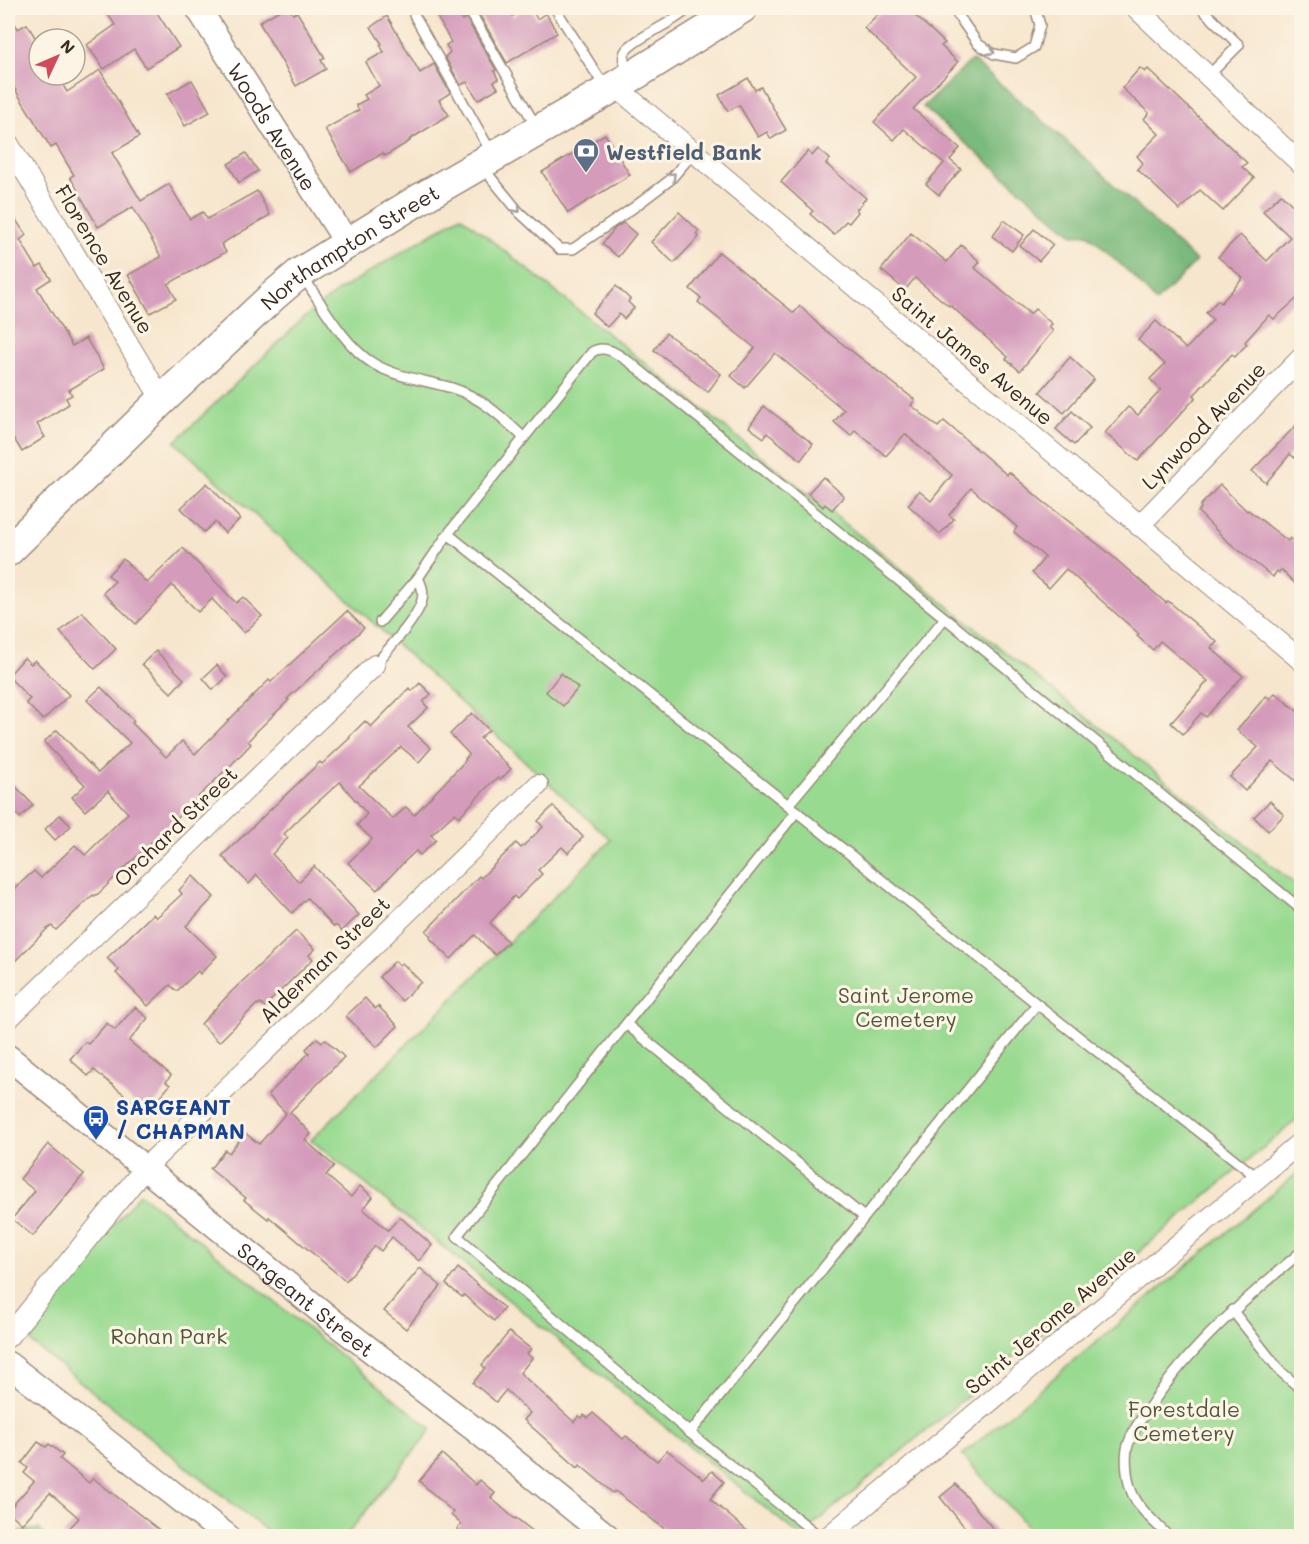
<svg xmlns="http://www.w3.org/2000/svg" width="1309" height="1544" viewBox="0 0 1309 1544" font-family="Mali,sans-serif">
<rect width="100%" height="100%" fill="#fcf5e5"/>
<filter id="ink" filterUnits="userSpaceOnUse"><feTurbulence type="fractalNoise" baseFrequency=".0167" numOctaves="2"/><feDisplacementMap in="SourceGraphic" scale="12" xChannelSelector="R" yChannelSelector="G"/><feConvolveMatrix kernelMatrix="1 2 1 2 8 2 1 2 1" color-interpolation-filters="sRGB"/></filter>
<filter id="wash" filterUnits="userSpaceOnUse"><feTurbulence type="fractalNoise" baseFrequency=".008" numOctaves="4" result="noise"/><feDisplacementMap in="SourceGraphic" scale="24" xChannelSelector="R" yChannelSelector="G"/><feGaussianBlur stdDeviation="1.35" result="paint"/><feColorMatrix in="noise" values="0 0 0 0 0 0 0 0 0 0 0 0 0 0 0 0 0 1.4 0 .05"/><feComposite in="paint" operator="in"/></filter>
<g filter="url(#wash)">
<rect width="100%" height="100%" fill="#f7e6ce"/>
<g fill="#99da91" stroke="#6a8258" stroke-width="1.5">
<polygon points="461,216 1301,889 1301,1116 800,1536 311,1140 611,840 175,442 305,317 338,291"/>
<polygon points="1301,1170 1301,1536 1036,1536 962,1455"/>
<polygon points="140,1193 432,1429 346,1536 273,1536 23,1336"/>
</g>
<g fill="#7aba7b" stroke="#5a724c" stroke-width="1.5">
<polygon points="972,60 1063,138 1196,261 1156,302 1134,277 1088,234 1073,235 923,107"/>
<polygon points="39,1529 45,1536 8,1536 8,1533"/>
</g>
<g id="blocks">
<g fill="#d49bbb">
<polygon points="104,8 154,8 179,47 146,68 134,49 104,69 87,45 115,25"/>
<polygon points="283,8 288,8 293,14 297,12 325,58 321,60 326,69 296,86 259,22"/>
<polygon points="453,8 455,8 462,20 466,18 496,70 494,71 498,79 494,82 498,88 478,100 467,82 461,85 445,57 450,52 446,45 451,42 437,17"/>
<polygon points="482,8 508,8 513,16 526,8 531,8 537,19 546,13 557,33 507,63 477,10"/>
<polygon points="884,8 907,8 945,43 941,46 958,62 913,109 960,148 950,160 961,169 939,195 926,184 944,163 904,129 894,140 874,122 916,77 864,28"/>
<polygon points="8,11 18,29 27,24 39,44 39,75 57,75 67,92 100,70 139,137 112,153 141,201 169,184 190,219 203,212 207,219 257,191 270,215 221,244 226,252 168,284 176,299 150,313 128,275 161,257 133,207 98,227 70,177 74,175 56,145 51,148 8,78"/>
<polygon points="387,16 420,73 434,64 450,93 439,100 449,115 409,140 410,141 385,156 383,153 351,172 325,129 359,110 356,105 367,99 364,95 379,86 366,62 384,52 380,45 382,44 371,27"/>
<polygon points="1140,68 1145,72 1148,69 1247,163 1242,167 1254,178 1223,211 1200,190 1180,210 1137,169 1143,163 1137,156 1159,134 1144,119 1149,113 1122,88"/>
<polygon points="748,78 755,90 761,87 786,130 771,139 767,132 758,137 739,105 728,111 719,95"/>
<polygon points="192,80 210,112 185,126 167,94"/>
<polygon points="605,134 630,175 568,213 542,172"/>
<polygon points="818,149 830,159 826,164 866,198 856,210 858,212 849,223 846,221 834,235 810,214 813,211 781,182 808,151 812,156"/>
<polygon points="246,153 258,171 239,183 228,164"/>
<polygon points="1281,194 1302,214 1302,294 1274,319 1269,315 1245,342 1247,344 1235,357 1232,354 1194,395 1196,397 1138,461 1105,433 1128,407 1138,415 1161,390 1150,379 1165,364 1138,340 1156,321 1186,349 1213,320 1206,313 1218,300 1221,303 1243,278 1218,257 1240,235 1267,261 1290,237 1263,211"/>
<polygon points="8,208 26,235 20,240 37,268 42,265 51,279 37,288 72,346 86,338 104,369 69,390 72,395 66,398 69,404 37,424 45,437 22,452 8,429"/>
<polygon points="679,212 699,231 696,234 699,237 674,263 651,242"/>
<polygon points="1004,220 1024,235 1012,251 992,236"/>
<polygon points="623,223 636,234 618,257 602,244 615,228"/>
<polygon points="1034,229 1053,245 1039,261 1020,246"/>
<polygon points="911,233 947,262 961,245 980,262 975,268 1002,291 1030,314 1035,309 1052,324 1049,327 1053,331 1020,371 1006,359 1008,357 950,305 949,306 915,278 905,290 881,270"/>
<polygon points="719,252 794,313 800,306 822,328 915,400 911,405 938,427 944,421 1007,475 1009,472 1040,499 1104,549 1166,603 1168,601 1217,642 1211,648 1243,676 1212,710 1206,717 1201,713 1183,734 1171,723 1208,681 1160,641 1153,650 1137,636 1139,634 1066,569 1049,588 1032,573 1045,557 1014,532 1017,527 971,488 949,515 954,519 940,534 908,505 919,491 931,501 952,475 905,434 886,456 855,430 851,436 834,422 844,410 775,353 745,388 731,376 755,348 698,302 701,298 690,289"/>
<polygon points="616,286 630,299 628,302 634,308 624,319 619,314 607,327 592,313"/>
<polygon points="666,333 721,374 708,392 689,378 690,376 654,350"/>
<polygon points="1070,357 1094,379 1064,413 1040,392"/>
<polygon points="764,406 813,444 801,460 767,433 764,438 749,427"/>
<polygon points="1072,411 1090,428 1074,445 1056,429"/>
<polygon points="1302,419 1302,464 1290,454 1266,483 1252,471"/>
<polygon points="823,477 844,496 832,510 825,504 823,507 808,493"/>
<polygon points="207,483 240,519 225,533 215,522 204,532 181,508"/>
<polygon points="1220,485 1247,511 1248,510 1288,541 1290,538 1302,548 1302,590 1281,570 1279,573 1277,571 1273,577 1226,540 1198,512 1201,508 1200,506"/>
<polygon points="183,548 236,603 243,597 262,616 244,633 212,599 198,612 172,585 136,624 103,593 115,581 108,575 123,559 147,583"/>
<polygon points="347,611 364,628 287,699 289,700 258,730 248,741 251,744 232,764 98,894 94,896 93,895 56,930 52,926 47,929 8,968 8,881 15,888 34,871 41,878 75,845 85,855 128,813 108,791 85,811 72,797 85,785 44,742 57,730 98,773 130,743 87,700 101,687 134,721 132,723 166,757 182,741 195,754 269,680 271,682"/>
<polygon points="82,612 116,649 95,669 60,632"/>
<polygon points="156,651 184,679 171,693 142,664"/>
<polygon points="24,658 31,664 35,660 69,695 43,720 26,703 30,699 8,676"/>
<polygon points="217,665 227,677 213,690 203,678"/>
<polygon points="561,673 578,688 563,706 546,692"/>
<polygon points="420,683 431,694 423,702 428,708 408,727 431,748 419,762 401,747 359,786 393,819 406,807 414,815 466,760 465,759 469,754 450,734 472,713 489,730 480,738 511,769 500,780 498,778 490,784 459,817 455,813 431,835 436,840 420,855 416,851 405,861 377,890 348,863 372,839 357,825 367,814 340,782 301,817 284,834 288,838 272,854 299,882 314,866 359,915 342,931 337,926 333,926 307,898 292,913 257,875 249,884 222,856 320,762 322,764 350,738 349,737 365,721 371,727 409,688 412,691"/>
<polygon points="1275,693 1302,715 1302,786 1272,761 1245,791 1230,777 1258,747 1237,730 1266,696 1270,699"/>
<polygon points="8,778 33,805 20,818 8,805"/>
<polygon points="1270,801 1284,815 1268,831 1254,817"/>
<polygon points="553,806 583,837 568,853 562,847 538,870 542,874 517,899 514,896 490,923 508,942 495,955 475,935 451,959 430,938 431,936 426,931 479,876 481,878 516,843 521,848 543,827 538,821"/>
<polygon points="60,815 71,826 55,840 45,829"/>
<polygon points="193,876 214,897 186,926 217,956 200,974 198,971 177,991 170,985 148,1006 116,973 119,970 107,958 153,914 156,918 182,894 179,890"/>
<polygon points="296,931 315,949 309,955 313,959 264,1007 260,1003 258,1005 257,1004 219,1042 201,1024 231,992"/>
<polygon points="395,961 399,965 402,963 421,982 402,1001 379,977"/>
<polygon points="365,998 375,1009 378,1006 398,1026 377,1047 346,1016"/>
<polygon points="135,1007 148,1018 129,1041 171,1075 166,1082 170,1085 147,1113 94,1070 88,1076 70,1059 85,1042 88,1044 107,1023 115,1030"/>
<polygon points="317,1038 322,1042 325,1039 344,1057 290,1112 311,1134 305,1140 334,1166 326,1175 351,1197 360,1186 373,1197 363,1209 388,1230 400,1217 432,1245 419,1261 392,1237 381,1251 375,1246 346,1281 269,1217 268,1219 244,1200 246,1198 210,1169 225,1150 229,1153 245,1133 259,1144 286,1113 268,1095 309,1053 306,1049"/>
<polygon points="48,1144 84,1174 33,1236 12,1219 35,1191 20,1179"/>
<polygon points="420,1268 441,1286 406,1329 384,1311"/>
<polygon points="458,1268 504,1308 494,1321 464,1295 462,1297 446,1284"/>
<polygon points="509,1332 531,1349 527,1354 532,1358 520,1373 574,1422 579,1416 582,1418 584,1415 588,1418 593,1413 623,1439 626,1436 657,1461 667,1450 704,1479 712,1471 724,1482 710,1499 753,1536 674,1536 615,1491 613,1493 580,1465 578,1468 524,1420 530,1413 506,1390 496,1402 473,1383 485,1368 482,1365"/>
<polygon points="38,1442 46,1447 49,1444 63,1455 60,1459 89,1483 93,1478 167,1536 62,1536 79,1518 50,1493 22,1524 8,1511 34,1481 24,1473 28,1468 22,1463"/>
<polygon points="442,1454 476,1485 480,1480 495,1493 491,1498 515,1519 516,1518 539,1536 466,1536 457,1529 461,1524 451,1515 453,1512 419,1481"/>
<polygon points="956,1484 999,1536 972,1536 940,1497"/>
</g>
</g>
</g>
<g filter="url(#ink)">
<use href="#blocks" fill-opacity="0" stroke="#998876" stroke-width="1.5"/>
<g fill="none" stroke-linecap="round" stroke-linejoin="round">
<g stroke="#998876" stroke-width="12">
<g id="service">
<polyline points="468,8 537,128"/>
<polyline points="555,8 606,89"/>
<polyline points="953,8 978,44 994,54 1016,58 1034,47 1040,25 1035,8"/>
<polyline points="1201,8 1239,45 1208,76"/>
<polyline points="414,15 491,152"/>
<path d="M630,74c-3,-6 -9,-14 -5,-22 7,-13 51,-30 64,-44"/>
<polyline points="483,168 519,212 559,249 573,249 633,208 670,180 694,152"/>
<path d="M302,275c19,28 43,72 72,89 24,14 52,16 78,24 29,9 50,29 71,49"/>
<polyline points="945,618 1302,910"/>
<polyline points="380,622 418,578"/>
<path d="M375,665c12,-15 43,-47 47,-65 2,-8 0,-15 -4,-22l30,-44 144,-182c14,-9 28,4 40,12l313,254 -157,187 -340,-271"/>
<polyline points="788,805 1037,1004"/>
<polyline points="626,1024 797,811"/>
<polyline points="1232,1310 1280,1371 1302,1390"/>
<polyline points="690,1433 1037,1004 1258,1178"/>
<polyline points="819,1536 690,1433 457,1236 626,1024 864,1217"/>
<path d="M1168,1536c-12,-13 -31,-28 -37,-46 -4,-11 -6,-29 -4,-41 4,-17 14,-30 24,-44 40,-60 96,-107 151,-154"/>
</g>
</g>
<g stroke="#998876" stroke-width="22">
<g id="minor">
<polyline points="1136,8 1302,165"/>
<polyline points="615,86 1302,661"/>
<polyline points="8,143 162,400"/>
<polyline points="1139,526 1302,357"/>
<polyline points="8,1019 375,665"/>
<polyline points="8,1337 144,1169 538,785"/>
<polyline points="829,1536 1302,1141"/>
</g>
</g>
<g stroke="#998876" stroke-width="27">
<g id="tertiary">
<path id="s1" d="M198,8l149,235"/>
<path id="s2" d="M8,1057l331,269 134,102 134,108"/>
<polyline points="8,1364 227,1536"/>
</g>
</g>
<g stroke="#998876" stroke-width="33">
<g id="primary">
<path id="s3" d="M8,551l154,-151 111,-104 27,-23 113,-70 223,-129 106,-66"/>
</g>
</g>
<use href="#service" stroke="#fff" stroke-width="9"/>
<use href="#minor" stroke="#fff" stroke-width="20"/>
<use href="#tertiary" stroke="#fff" stroke-width="24"/>
<use href="#primary" stroke="#fff" stroke-width="30"/>
</g>
<defs><path id="oneway-chevron" d="M-2-3.5L2.5 0L-2 3.5" fill="none" stroke-width="1.6" stroke-linecap="round" stroke-linejoin="round" transform="scale(1.5)"/></defs>
<g stroke="#a79f9a">
<use href="#oneway-chevron" transform="translate(991 51) rotate(27)"/>
<use href="#oneway-chevron" transform="translate(672 176) rotate(-45)"/>
<use href="#oneway-chevron" transform="translate(517 209) rotate(48)"/>
</g>
</g>
<defs>
<g id="bank-pin" transform="scale(1.35)"><path d="M0 17L-7.5 6A9.5 9.5 0 1 1 7.5 6Z" fill="#5c6f8a" stroke="#fcf5e5"/><path d="M-6-4H6V4H-6ZM0-2.3a2.3 2.3 0 1 0 0 4.6a2.3 2.3 0 1 0 0-4.6Z" fill="#fff"/></g>
<g id="bus-pin" transform="scale(1.35)"><path d="M0 17L-7.5 6A9.5 9.5 0 1 1 7.5 6Z" fill="#1a4fb4" stroke="#fcf5e5"/><path d="M-5-6H5V4H4V6H2V4H-2V6H-4V4H-5ZM-3.5-4V0h7V-4ZM-3.5 1.2v1.5H-2V1.2ZM2 1.2v1.5H3.5V1.2Z" fill="#fff"/></g>
</defs>
<g fill-rule="evenodd">
<use href="#bank-pin" x="586" y="151"/>
<use href="#bus-pin" x="96" y="1118"/>
</g>
<g text-anchor="middle" dominant-baseline="central" stroke-width="6" stroke-linejoin="round" paint-order="stroke">
<g font-size="21" fill="#3b2a1e" stroke="#fcf5e5">
<text stroke="none"><textPath href="#s1" startOffset="140">Woods Avenue</textPath></text>
<text stroke="none"><textPath href="#s3" startOffset="459">Northampton Street</textPath></text>
<text transform="translate(105 259) rotate(59)">Florence Avenue</text>
<text transform="translate(973 355) rotate(40)">Saint James Avenue</text>
<text transform="translate(1203 425) rotate(-46)">Lynwood Avenue</text>
<text transform="translate(175 826) rotate(-44)">Orchard Street</text>
<text transform="translate(324 959) rotate(-44)">Alderman Street</text>
<text stroke="none"><textPath href="#s2" startOffset="384">Sargeant Street</textPath></text>
<text transform="translate(1050 1320) rotate(-40)">Saint Jerome Avenue</text>
</g>
<g font-size="21" font-weight="bold" fill="#4e5e75" stroke="#fcf5e5" text-anchor="start">
<text x="606" y="151">Westfield Bank</text>
</g>
<g font-size="21" fill="#52563b" stroke="#fcf5e5">
<text x="906" y="994">Saint Jerome<tspan x="906" dy="24">Cemetery</tspan></text>
<text x="169" y="1335">Rohan Park</text>
<text x="1184" y="1408">Forestdale<tspan x="1184" dy="24">Cemetery</tspan></text>
</g>
<g font-size="21" font-weight="bold" fill="#164399" stroke="#fcf5e5" text-anchor="start">
<text x="116" y="1106">SARGEANT<tspan x="116" dy="24">/ CHAPMAN</tspan></text>
</g>
</g>
<rect width="1309" height="1544" fill="none" stroke="#fcf5e5" stroke-width="30"/>
<g transform="translate(57 57) rotate(46)"><circle r="28" fill="#fcf5e5" stroke="#afa495" stroke-width="1.5"/>
<path d="M0-4.5L10 22L0 15L-10 22Z" fill="#d1495b"/>
<text y="-9" font-size="16" font-weight="bold" text-anchor="middle" fill="#3b2a1e">N</text>
</g>
</svg>
